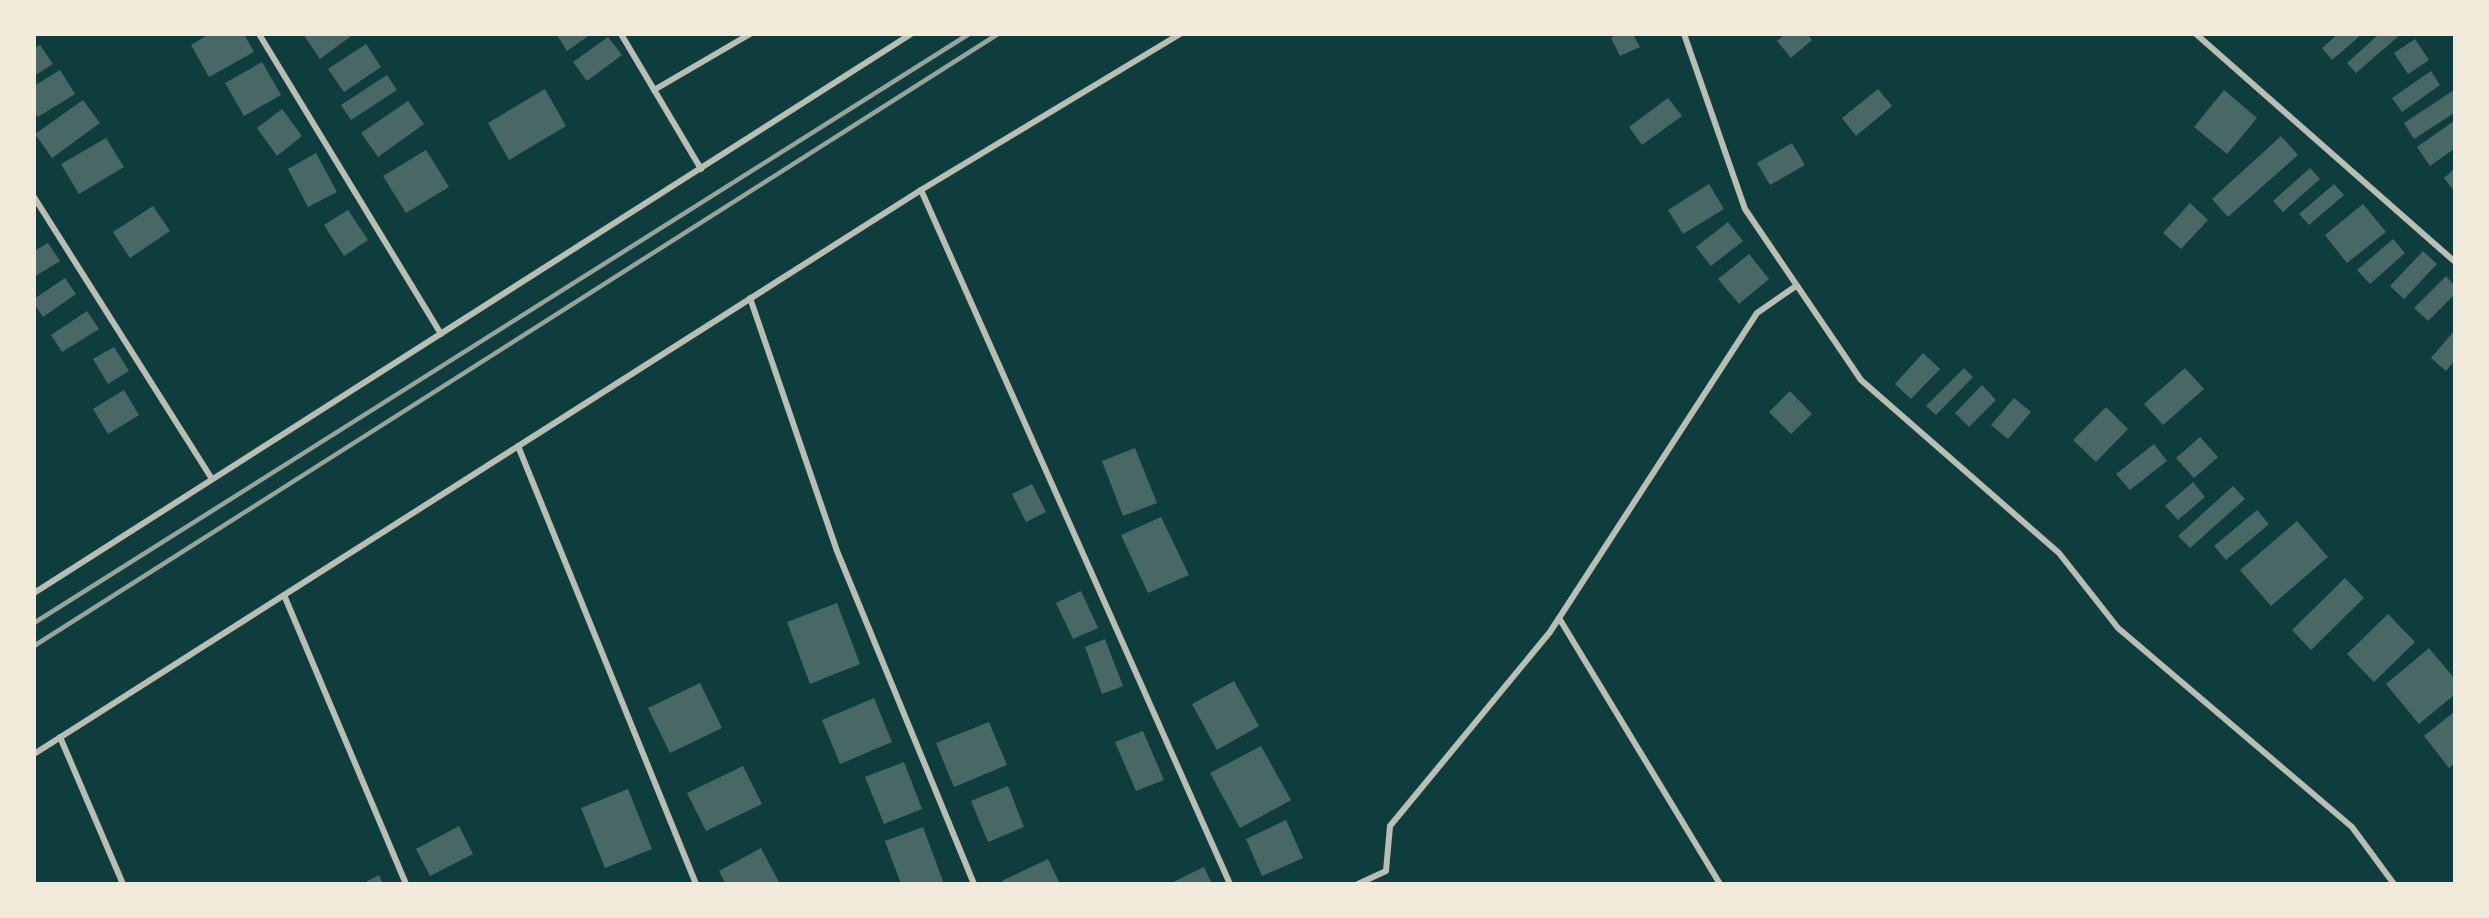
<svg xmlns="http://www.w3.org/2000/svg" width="2489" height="918" viewBox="0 0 2489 918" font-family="'IBM Plex Sans',sans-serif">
<rect width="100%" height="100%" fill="#0f3d3e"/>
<g fill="#486865">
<polygon points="209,34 244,34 254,52 209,77 191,45"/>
<polygon points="303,34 354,34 320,59"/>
<polygon points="591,34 567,51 557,35 558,34"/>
<polygon points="1618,34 1633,34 1640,47 1620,56 1611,38"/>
<polygon points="1785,34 1807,34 1812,40 1791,58 1777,41"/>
<polygon points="2338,34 2362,34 2332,60 2322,48"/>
<polygon points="2379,34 2401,34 2356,73 2347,63"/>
<polygon points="608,37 622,55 587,81 573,62"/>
<polygon points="2415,39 2429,60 2408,74 2394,53"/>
<polygon points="366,44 381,67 344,92 328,69"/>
<polygon points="40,45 53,64 34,76 34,48"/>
<polygon points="262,62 281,95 244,116 225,83"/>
<polygon points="60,70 75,94 38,117 34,112 34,86"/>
<polygon points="2431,71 2440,85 2402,112 2392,98"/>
<polygon points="387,75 397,90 351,120 341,105"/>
<polygon points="545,89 566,126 509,160 488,123"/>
<polygon points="1878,89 1892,106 1856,136 1842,118"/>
<polygon points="2224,90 2257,118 2227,154 2194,127"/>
<polygon points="2454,90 2454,113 2414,139 2404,123"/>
<polygon points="1668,98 1682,116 1642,145 1629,127"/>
<polygon points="83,100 100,123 52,158 35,134"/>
<polygon points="408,101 424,124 378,157 361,133"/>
<polygon points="282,109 302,136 277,156 257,128"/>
<polygon points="2454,121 2454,149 2430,166 2417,147"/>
<polygon points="2281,136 2298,155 2228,217 2212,199"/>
<polygon points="106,138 124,167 79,194 61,164"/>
<polygon points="1792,143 1805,165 1770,185 1757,163"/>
<polygon points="426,150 449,187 406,213 383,176"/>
<polygon points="316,153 337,192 308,207 288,169"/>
<polygon points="2310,168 2320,179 2283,212 2273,201"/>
<polygon points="2454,169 2454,191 2444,178"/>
<polygon points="1709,184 1724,209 1683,234 1668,210"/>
<polygon points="2334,184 2344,195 2309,225 2299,214"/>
<polygon points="2190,203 2208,220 2181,249 2163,233"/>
<polygon points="2363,204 2386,232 2347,263 2325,235"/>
<polygon points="153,206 170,231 130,258 113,232"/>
<polygon points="348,210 368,240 344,256 324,225"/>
<polygon points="1728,222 1743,241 1711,266 1696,247"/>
<polygon points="2393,239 2405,253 2370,284 2357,270"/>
<polygon points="48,243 60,261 34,277 34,251"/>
<polygon points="2423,251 2437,264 2404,299 2390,286"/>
<polygon points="1749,254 1769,279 1739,304 1718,279"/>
<polygon points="2446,276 2454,285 2454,295 2428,321 2414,308"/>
<polygon points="65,278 76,294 43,317 34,304 34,299"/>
<polygon points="87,311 99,329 62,352 51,335"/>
<polygon points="2454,331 2454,361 2446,371 2431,358"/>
<polygon points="114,347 129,371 108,384 93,359"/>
<polygon points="1923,353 1940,369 1911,399 1895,384"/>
<polygon points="1964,368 1973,377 1936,415 1926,406"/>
<polygon points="2185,368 2204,389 2163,425 2144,404"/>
<polygon points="1982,385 1996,400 1969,427 1955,413"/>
<polygon points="124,390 139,415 108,434 93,409"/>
<polygon points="1790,391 1812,414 1791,434 1769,412"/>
<polygon points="2014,398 2031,412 2008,439 1991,425"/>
<polygon points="2106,407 2128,429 2096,462 2073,440"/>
<polygon points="2200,437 2218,457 2194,478 2176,458"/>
<polygon points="2154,444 2167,461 2130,490 2116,474"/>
<polygon points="1135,448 1157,503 1123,516 1102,461"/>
<polygon points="2193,482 2205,497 2178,520 2165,506"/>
<polygon points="1032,484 1046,512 1026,522 1012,494"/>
<polygon points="2233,486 2245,499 2190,548 2178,536"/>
<polygon points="2257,510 2269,524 2226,560 2214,546"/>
<polygon points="1161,517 1189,575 1148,593 1121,535"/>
<polygon points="2297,521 2328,557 2271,606 2240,570"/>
<polygon points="2345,578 2364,598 2311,650 2292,630"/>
<polygon points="1081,591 1098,628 1073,639 1056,603"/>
<polygon points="837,603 860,664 810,684 787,622"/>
<polygon points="2388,614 2415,642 2374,682 2347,654"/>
<polygon points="1105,639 1123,686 1102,694 1085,647"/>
<polygon points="2429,648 2454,678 2454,695 2419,724 2386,684"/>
<polygon points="1234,681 1259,726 1217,750 1192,704"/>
<polygon points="700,683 722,728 670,753 648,708"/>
<polygon points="874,698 892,742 840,764 822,720"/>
<polygon points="2454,712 2454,764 2449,768 2424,736"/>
<polygon points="989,722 1007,765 954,787 936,743"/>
<polygon points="1143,731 1164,780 1136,791 1115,742"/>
<polygon points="1261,746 1291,800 1240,828 1210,773"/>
<polygon points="904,762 922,809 884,824 865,777"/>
<polygon points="743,766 762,804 706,831 687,793"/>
<polygon points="1008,786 1024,827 988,842 971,801"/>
<polygon points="628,789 652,849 605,868 581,808"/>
<polygon points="1286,820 1303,858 1262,876 1246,839"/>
<polygon points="459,826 473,854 430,876 416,849"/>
<polygon points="923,827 944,884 901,884 885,841"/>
<polygon points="761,848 780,884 726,884 719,871"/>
<polygon points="1048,859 1060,884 1003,884 1002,881"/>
<polygon points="1204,867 1212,884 1169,884"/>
<polygon points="379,875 383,884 362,884"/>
</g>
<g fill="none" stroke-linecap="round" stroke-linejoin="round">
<g stroke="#b8beb3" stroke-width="6">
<polyline points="259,34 441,334"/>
<polyline points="621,34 701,169"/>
<polyline points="1684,34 1745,209 1861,380 2059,553 2118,628 2352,827 2394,884"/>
<polyline points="2196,34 2454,261"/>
<polyline points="654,90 750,34"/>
<polyline points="921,190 1230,884"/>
<polyline points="34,197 212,479"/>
<polyline points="750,298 837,551 974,884"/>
<polyline points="518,446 696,884"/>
<polyline points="34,593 911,34"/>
<polyline points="284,595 406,884"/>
<polyline points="1559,618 1720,884"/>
<polyline points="60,737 123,884"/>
<polyline points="34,754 921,190 1180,34"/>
<polyline points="1358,884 1386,871 1390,826 1550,632 1757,313 1796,286"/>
</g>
<g stroke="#97a49c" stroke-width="4.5">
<polyline points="34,623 969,34"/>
<polyline points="34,646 998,34"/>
</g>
</g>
<rect width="2489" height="918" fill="none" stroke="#f1e9da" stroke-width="72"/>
</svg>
